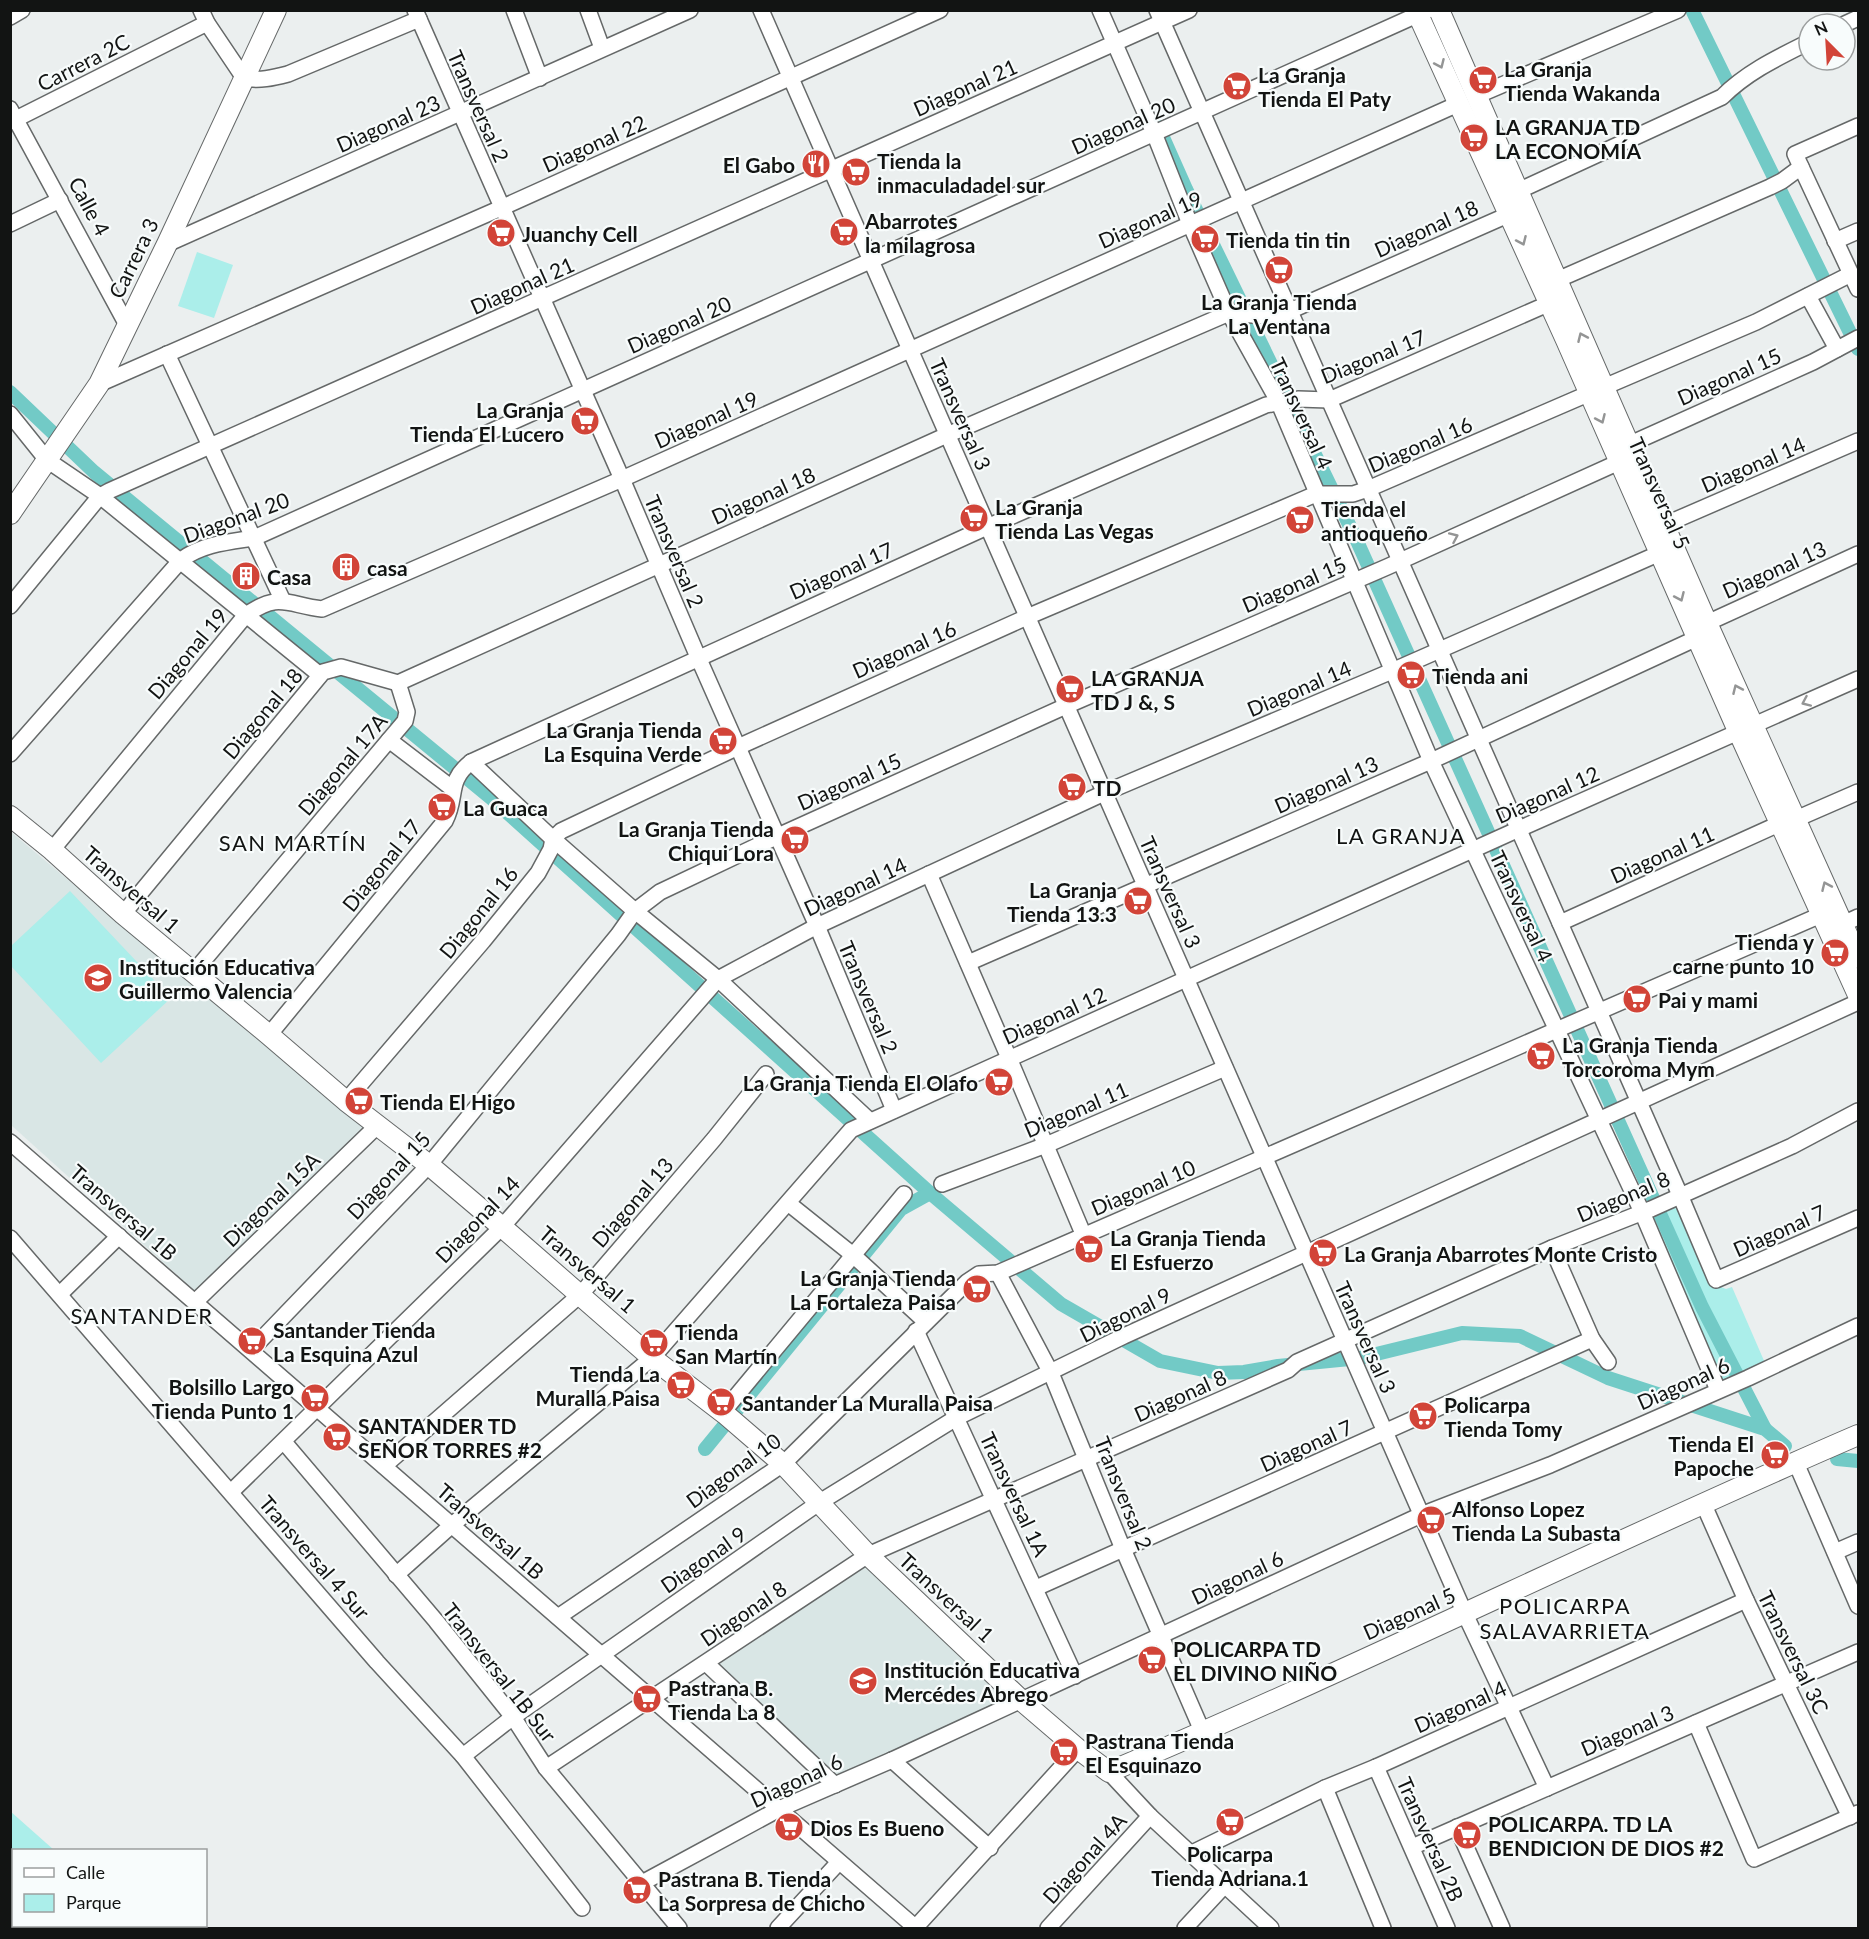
<svg xmlns="http://www.w3.org/2000/svg" width="1869" height="1939" viewBox="0 0 1869 1939" font-family="Lato,sans-serif">
<rect width="100%" height="100%" fill="#ebefef"/>
<g fill="#d9e6e5">
<polygon points="11,832 367,1130 196,1292 11,1125"/>
<polygon points="868,1555 1021,1700 835,1785 706,1663"/>
</g>
<g fill="#abeeea">
<polygon points="197,252 233,265 214,318 178,306"/>
<polygon points="70,891 171,998 101,1063 11,966 11,946"/>
<polygon points="1667,1206 1679,1209 1716,1285 1726,1289 1732,1287 1765,1363 1721,1383 1647,1222 1653,1212"/>
<polygon points="10,1811 54,1850 14,1850 14,1926 138,1926 141,1928 11,1928"/>
</g>
<g fill="none" stroke-linecap="round" stroke-linejoin="round">
<g stroke="#72cac6" stroke-width="14">
<polyline points="1693,12 1858,349"/>
<polyline points="1158,126 1186,189 1357,541 1702,1307 1765,1429"/>
<polyline points="10,392 94,472 491,798 930,1193 1061,1304 1160,1361 1218,1373 1244,1372 1278,1366 1360,1358 1462,1333 1520,1336 1608,1378 1765,1429 1785,1446"/>
<polyline points="705,1449 901,1209 930,1193"/>
<polyline points="1837,1459 1858,1461"/>
</g>
<g stroke="#656868" stroke-width="18">
<g id="minor">
<path d="M201,10l6,13 37,55c15,3 29,0 44,-4l131,-55"/>
<polyline points="415,10 622,479 698,657 817,926 894,1110"/>
<polyline points="514,10 540,78"/>
<polyline points="588,10 602,48"/>
<polyline points="761,10 1465,1614 1547,1788"/>
<polyline points="1100,10 1154,133 1190,224 1229,313 1278,401 1431,761 1642,1212 1718,1390"/>
<polyline points="1157,10 1680,1195 1716,1280 1858,1218"/>
<polyline points="10,17 22,10"/>
<polyline points="1845,24 1858,18"/>
<polyline points="1476,96 1678,10"/>
<polyline points="10,109 127,325"/>
<polyline points="10,122 207,23"/>
<path d="M1518,191l204,-94c25,-25 55,-39 87,-55"/>
<polyline points="10,224 60,200"/>
<polyline points="1835,241 1858,231"/>
<polyline points="167,244 690,10"/>
<polyline points="1851,274 1858,289"/>
<polyline points="1557,280 1770,187 1782,181 1801,167"/>
<polyline points="1808,296 1837,349"/>
<polyline points="167,354 282,599"/>
<polyline points="99,384 501,208 940,10"/>
<polyline points="1604,387 1756,322 1851,274 1795,154 1858,126"/>
<polyline points="10,414 47,460 100,496 320,675"/>
<polyline points="1619,449 1813,362 1858,338"/>
<polyline points="1664,525 1858,441"/>
<polyline points="10,606 100,496 109,491 1189,10"/>
<polyline points="1707,623 1858,554"/>
<polyline points="389,740 453,789"/>
<path d="M10,754l171,-194c21,-16 47,-18 73,-22l1174,-528"/>
<polyline points="471,762 553,839 635,911 718,979 870,1121"/>
<polyline points="1796,819 1858,792"/>
<path d="M52,850l193,-234c34,-25 42,-11 77,-7l300,-130 836,-375"/>
<polyline points="929,874 1009,1058 1084,1236"/>
<polyline points="123,914 323,672 341,667 398,683 947,435 1229,313 1276,317 1510,214"/>
<polyline points="1560,923 1781,823"/>
<polyline points="1843,924 1858,917"/>
<polyline points="968,963 1431,761 1697,638"/>
<polyline points="193,973 405,721 407,712 398,683"/>
<path d="M269,1035l176,-214c13,-25 1,-39 26,-59l516,-235 279,-122 32,-6 31,1 221,-97"/>
<polyline points="346,1101 483,941 538,873 551,849 553,839 561,831 738,747 1027,617 1316,494 1353,494 1368,489 1590,393"/>
<polyline points="10,1142 916,1928"/>
<polyline points="942,1184 1046,1145 1225,1068"/>
<polyline points="788,1203 853,1255 926,1322"/>
<polyline points="10,1238 377,1662 463,1756 582,1908"/>
<polyline points="1552,1248 1592,1339 1608,1362"/>
<polyline points="998,1273 1051,1373 1123,1549 1203,1733"/>
<polyline points="60,1294 119,1236"/>
<polyline points="195,1302 377,1126"/>
<polyline points="916,1331 1075,1676"/>
<polyline points="251,1350 429,1165 618,935 635,911 660,892 778,836 1066,706 1387,567 1628,458"/>
<polyline points="723,1412 904,1194"/>
<polyline points="284,1442 436,1621 513,1717 546,1768 679,1928"/>
<polyline points="1796,1463 1858,1606"/>
<polyline points="384,1466 581,1294 714,1139 766,1074"/>
<polyline points="231,1492 502,1227 718,979 817,926 1104,793 1392,671 1660,553"/>
<polyline points="1703,1503 1746,1600 1850,1817"/>
<polyline points="1835,1552 1858,1542"/>
<polyline points="396,1575 452,1525 652,1358 851,1130 1519,829 1858,679"/>
<polyline points="1036,1588 1592,1339"/>
<polyline points="558,1617 783,1464 967,1282 979,1274 998,1273 1823,914"/>
<polyline points="706,1663 835,1785"/>
<polyline points="1696,1723 1754,1859 1858,1813"/>
<polyline points="463,1756 513,1717 820,1502 956,1418 1124,1336 1858,1002"/>
<polyline points="892,1760 990,1848"/>
<polyline points="1376,1767 1447,1928"/>
<polyline points="546,1768 868,1555 1288,1370 1297,1362 1552,1248 1651,1209 1792,1146 1858,1111"/>
<polyline points="1109,1772 1150,1816 1271,1928"/>
<polyline points="1325,1788 1383,1928"/>
<polyline points="1457,1827 1502,1928"/>
<polyline points="1412,1847 1858,1652"/>
<polyline points="1192,1853 1325,1788 1376,1767 1746,1600"/>
<polyline points="642,1883 779,1809 892,1760 1421,1515 1550,1465 1748,1378 1858,1326"/>
<polyline points="778,1928 839,1862"/>
<polyline points="915,1928 1078,1749"/>
<polyline points="1048,1928 1150,1816"/>
<polyline points="1185,1928 1224,1886"/>
</g>
</g>
<g stroke="#656868" stroke-width="22">
<g id="tertiary">
<polyline points="1416,10 1566,340 1739,733 1858,995"/>
<polyline points="1439,10 1707,623 1858,958"/>
<polyline points="10,514 99,384 167,244 276,10"/>
<path d="M10,816l42,34 71,64 146,121 77,66 83,64 73,62 150,131 73,56 58,50 85,91 153,145 57,49 31,23c252,-106 498,-229 749,-337"/>
</g>
</g>
<use href="#minor" stroke="#fff" stroke-width="15"/>
<use href="#tertiary" stroke="#fff" stroke-width="20"/>
</g>
<defs><path id="oneway-chevron" d="M-2-3.5L2.5 0L-2 3.5" fill="none" stroke-width="1.6" stroke-linecap="round" stroke-linejoin="round" transform="scale(1.5)"/></defs>
<g stroke="#949595">
<use href="#oneway-chevron" transform="translate(1440 64) rotate(66)"/>
<use href="#oneway-chevron" transform="translate(1522 241) rotate(66)"/>
<use href="#oneway-chevron" transform="translate(1582 337) rotate(-114)"/>
<use href="#oneway-chevron" transform="translate(1601 419) rotate(66)"/>
<use href="#oneway-chevron" transform="translate(1454 537) rotate(-24)"/>
<use href="#oneway-chevron" transform="translate(1680 597) rotate(66)"/>
<use href="#oneway-chevron" transform="translate(1737 689) rotate(-114)"/>
<use href="#oneway-chevron" transform="translate(1806 702) rotate(156)"/>
<use href="#oneway-chevron" transform="translate(1826 886) rotate(-114)"/>
</g>
<defs>
<g id="supermarket-disc" transform="scale(1.5)"><circle r="9.5" fill="#d24438" stroke="#f8fcfc"/><path d="M-6-5.5h2.5l.6 2H6L4.5 2H-2.5L-4.4-4H-6ZM-1.5 3.2a1.3 1.3 0 1 0 .1 0ZM3 3.2a1.3 1.3 0 1 0 .1 0Z" fill="#fff"/></g>
<g id="restaurant-disc" transform="scale(1.5)"><circle r="9.5" fill="#d24438" stroke="#f8fcfc"/><path d="M-5-6h1v4h1v-4h1v4h1v-4h1v5L-1.5 .5V6h-2V.5L-5-1ZM5-6V6H3V1.5H1.5Q1.5-4 5-6Z" fill="#fff"/></g>
<g id="building-disc" transform="scale(1.5)"><circle r="9.5" fill="#d24438" stroke="#f8fcfc"/><path d="M-4-6H4V6H1V3H-1V6H-4ZM-2.5-4.3h1.7v1.8h-1.7ZM.8-4.3h1.7v1.8H.8ZM-2.5-1h1.7V.8h-1.7ZM.8-1h1.7V.8H.8Z" fill="#fff"/></g>
<g id="school-disc" transform="scale(1.5)"><circle r="9.5" fill="#d24438" stroke="#f8fcfc"/><path d="M0-5L7-2L0 1L-7-2ZM-4 1L0 2.5L4 1V4Q0 6-4 4Z" fill="#fff"/></g>
</defs>
<g fill-rule="evenodd">
<use href="#supermarket-disc" x="1483" y="80"/>
<use href="#supermarket-disc" x="1237" y="86"/>
<use href="#supermarket-disc" x="1474" y="138"/>
<use href="#restaurant-disc" x="816" y="164"/>
<use href="#supermarket-disc" x="856" y="172"/>
<use href="#supermarket-disc" x="844" y="232"/>
<use href="#supermarket-disc" x="501" y="233"/>
<use href="#supermarket-disc" x="1205" y="239"/>
<use href="#supermarket-disc" x="1279" y="270"/>
<use href="#supermarket-disc" x="585" y="421"/>
<use href="#supermarket-disc" x="974" y="518"/>
<use href="#supermarket-disc" x="1300" y="520"/>
<use href="#building-disc" x="346" y="567"/>
<use href="#building-disc" x="246" y="576"/>
<use href="#supermarket-disc" x="1411" y="675"/>
<use href="#supermarket-disc" x="1070" y="689"/>
<use href="#supermarket-disc" x="723" y="741"/>
<use href="#supermarket-disc" x="1072" y="787"/>
<use href="#supermarket-disc" x="442" y="807"/>
<use href="#supermarket-disc" x="795" y="840"/>
<use href="#supermarket-disc" x="1138" y="901"/>
<use href="#supermarket-disc" x="1835" y="953"/>
<use href="#school-disc" x="98" y="978"/>
<use href="#supermarket-disc" x="1637" y="999"/>
<use href="#supermarket-disc" x="1541" y="1056"/>
<use href="#supermarket-disc" x="999" y="1082"/>
<use href="#supermarket-disc" x="359" y="1101"/>
<use href="#supermarket-disc" x="1089" y="1249"/>
<use href="#supermarket-disc" x="1323" y="1253"/>
<use href="#supermarket-disc" x="977" y="1289"/>
<use href="#supermarket-disc" x="252" y="1341"/>
<use href="#supermarket-disc" x="654" y="1343"/>
<use href="#supermarket-disc" x="681" y="1385"/>
<use href="#supermarket-disc" x="315" y="1398"/>
<use href="#supermarket-disc" x="721" y="1402"/>
<use href="#supermarket-disc" x="1423" y="1416"/>
<use href="#supermarket-disc" x="337" y="1437"/>
<use href="#supermarket-disc" x="1775" y="1455"/>
<use href="#supermarket-disc" x="1431" y="1520"/>
<use href="#supermarket-disc" x="1152" y="1660"/>
<use href="#school-disc" x="863" y="1681"/>
<use href="#supermarket-disc" x="647" y="1699"/>
<use href="#supermarket-disc" x="1064" y="1752"/>
<use href="#supermarket-disc" x="1230" y="1822"/>
<use href="#supermarket-disc" x="789" y="1827"/>
<use href="#supermarket-disc" x="1467" y="1835"/>
<use href="#supermarket-disc" x="637" y="1890"/>
</g>
<g text-anchor="middle" dominant-baseline="central" stroke-width="4.5" stroke-linejoin="round" paint-order="stroke">
<g font-size="21" fill="#121413" stroke="#f8fcfc">
<text transform="translate(83 62) rotate(-27)">Carrera 2C</text>
<text transform="translate(965 87) rotate(-24)">Diagonal 21</text>
<text transform="translate(479 106) rotate(66)">Transversal 2</text>
<text transform="translate(388 123) rotate(-24)">Diagonal 23</text>
<text transform="translate(1123 125) rotate(-24)">Diagonal 20</text>
<text transform="translate(594 143) rotate(-24)">Diagonal 22</text>
<text transform="translate(90 206) rotate(62)">Calle 4</text>
<text transform="translate(1150 219) rotate(-24)">Diagonal 19</text>
<text transform="translate(1426 228) rotate(-24)">Diagonal 18</text>
<text transform="translate(133 258) rotate(-64)">Carrera 3</text>
<text transform="translate(522 285) rotate(-24)">Diagonal 21</text>
<text transform="translate(679 324) rotate(-24)">Diagonal 20</text>
<text transform="translate(1373 356) rotate(-22)">Diagonal 17</text>
<text transform="translate(1729 376) rotate(-24)">Diagonal 15</text>
<text transform="translate(1302 413) rotate(65)">Transversal 4</text>
<text transform="translate(961 414) rotate(66)">Transversal 3</text>
<text transform="translate(706 419) rotate(-24)">Diagonal 19</text>
<text transform="translate(1420 444) rotate(-23)">Diagonal 16</text>
<text transform="translate(1753 464) rotate(-23)">Diagonal 14</text>
<text transform="translate(1660 493) rotate(66)">Transversal 5</text>
<text transform="translate(763 495) rotate(-24)">Diagonal 18</text>
<text transform="translate(236 517) rotate(-20)">Diagonal 20</text>
<text transform="translate(675 551) rotate(67)">Transversal 2</text>
<text transform="translate(1774 569) rotate(-24)">Diagonal 13</text>
<text transform="translate(841 570) rotate(-24)">Diagonal 17</text>
<text transform="translate(1294 584) rotate(-23)">Diagonal 15</text>
<text transform="translate(904 649) rotate(-24)">Diagonal 16</text>
<text transform="translate(187 653) rotate(-50)">Diagonal 19</text>
<text transform="translate(1299 688) rotate(-23)">Diagonal 14</text>
<text transform="translate(262 713) rotate(-50)">Diagonal 18</text>
<text transform="translate(342 764) rotate(-50)">Diagonal 17A</text>
<text transform="translate(849 781) rotate(-24)">Diagonal 15</text>
<text transform="translate(1326 784) rotate(-24)">Diagonal 13</text>
<text transform="translate(1547 794) rotate(-24)">Diagonal 12</text>
<text transform="translate(1662 854) rotate(-24)">Diagonal 11</text>
<text transform="translate(381 865) rotate(-51)">Diagonal 17</text>
<text transform="translate(855 886) rotate(-25)">Diagonal 14</text>
<text transform="translate(132 889) rotate(41)">Transversal 1</text>
<text transform="translate(1171 892) rotate(66)">Transversal 3</text>
<text transform="translate(1522 906) rotate(65)">Transversal 4</text>
<text transform="translate(478 912) rotate(-51)">Diagonal 16</text>
<text transform="translate(869 997) rotate(67)">Transversal 2</text>
<text transform="translate(1054 1015) rotate(-24)">Diagonal 12</text>
<text transform="translate(1076 1109) rotate(-23)">Diagonal 11</text>
<text transform="translate(388 1175) rotate(-47)">Diagonal 15</text>
<text transform="translate(1143 1187) rotate(-23)">Diagonal 10</text>
<text transform="translate(1623 1196) rotate(-23)">Diagonal 8</text>
<text transform="translate(271 1199) rotate(-44)">Diagonal 15A</text>
<text transform="translate(632 1202) rotate(-49)">Diagonal 13</text>
<text transform="translate(124 1212) rotate(41)">Transversal 1B</text>
<text transform="translate(477 1219) rotate(-46)">Diagonal 14</text>
<text transform="translate(1779 1230) rotate(-24)">Diagonal 7</text>
<text transform="translate(588 1269) rotate(41)">Transversal 1</text>
<text transform="translate(1125 1314) rotate(-26)">Diagonal 9</text>
<text transform="translate(1366 1337) rotate(66)">Transversal 3</text>
<text transform="translate(1683 1383) rotate(-24)">Diagonal 6</text>
<text transform="translate(1180 1395) rotate(-24)">Diagonal 8</text>
<text transform="translate(1306 1445) rotate(-24)">Diagonal 7</text>
<text transform="translate(733 1470) rotate(-36)">Diagonal 10</text>
<text transform="translate(1124 1493) rotate(68)">Transversal 2</text>
<text transform="translate(1015 1494) rotate(65)">Transversal 1A</text>
<text transform="translate(491 1531) rotate(41)">Transversal 1B</text>
<text transform="translate(315 1557) rotate(49)">Transversal 4 Sur</text>
<text transform="translate(703 1559) rotate(-35)">Diagonal 9</text>
<text transform="translate(1237 1577) rotate(-25)">Diagonal 6</text>
<text transform="translate(947 1597) rotate(43)">Transversal 1</text>
<text transform="translate(743 1613) rotate(-34)">Diagonal 8</text>
<text transform="translate(1409 1613) rotate(-24)">Diagonal 5</text>
<text transform="translate(1794 1652) rotate(64)">Transversal 3C</text>
<text transform="translate(500 1672) rotate(52)">Transversal 1B Sur</text>
<text transform="translate(1460 1706) rotate(-24)">Diagonal 4</text>
<text transform="translate(1627 1730) rotate(-23)">Diagonal 3</text>
<text transform="translate(796 1780) rotate(-25)">Diagonal 6</text>
<text transform="translate(1431 1839) rotate(66)">Transversal 2B</text>
<text transform="translate(1084 1858) rotate(-48)">Diagonal 4A</text>
</g>
<g font-size="21" font-weight="bold" fill="#121413" stroke="#f8fcfc" text-anchor="start">
<text x="1504" y="68">La Granja<tspan x="1504" dy="24">Tienda Wakanda</tspan></text>
<text x="1258" y="74">La Granja<tspan x="1258" dy="24">Tienda El Paty</tspan></text>
<text x="1495" y="126">LA GRANJA TD<tspan x="1495" dy="24">LA ECONOMÍA</tspan></text>
<text x="877" y="160">Tienda la<tspan x="877" dy="24">inmaculadadel sur</tspan></text>
<text x="795" y="164" text-anchor="end">El Gabo</text>
<text x="865" y="220">Abarrotes<tspan x="865" dy="24">la milagrosa</tspan></text>
<text x="522" y="233">Juanchy Cell</text>
<text x="1226" y="239">Tienda tin tin</text>
<text x="1279" y="301" text-anchor="middle">La Granja Tienda<tspan x="1279" dy="24">La Ventana</tspan></text>
<text x="564" y="409" text-anchor="end">La Granja<tspan x="564" dy="24">Tienda El Lucero</tspan></text>
<text x="995" y="506">La Granja<tspan x="995" dy="24">Tienda Las Vegas</tspan></text>
<text x="1321" y="508">Tienda el<tspan x="1321" dy="24">antioqueño</tspan></text>
<text x="367" y="567">casa</text>
<text x="267" y="576">Casa</text>
<text x="1432" y="675">Tienda ani</text>
<text x="1091" y="677">LA GRANJA<tspan x="1091" dy="24">TD J &amp;, S</tspan></text>
<text x="702" y="729" text-anchor="end">La Granja Tienda<tspan x="702" dy="24">La Esquina Verde</tspan></text>
<text x="1093" y="787">TD</text>
<text x="463" y="807">La Guaca</text>
<text x="774" y="828" text-anchor="end">La Granja Tienda<tspan x="774" dy="24">Chiqui Lora</tspan></text>
<text x="1117" y="889" text-anchor="end">La Granja<tspan x="1117" dy="24">Tienda 13.3</tspan></text>
<text x="1814" y="941" text-anchor="end">Tienda y<tspan x="1814" dy="24">carne punto 10</tspan></text>
<text x="119" y="966">Institución Educativa<tspan x="119" dy="24">Guillermo Valencia</tspan></text>
<text x="1658" y="999">Pai y mami</text>
<text x="1562" y="1044">La Granja Tienda<tspan x="1562" dy="24">Torcoroma Mym</tspan></text>
<text x="978" y="1082" text-anchor="end">La Granja Tienda El Olafo</text>
<text x="380" y="1101">Tienda El Higo</text>
<text x="1110" y="1237">La Granja Tienda<tspan x="1110" dy="24">El Esfuerzo</tspan></text>
<text x="1344" y="1253">La Granja Abarrotes Monte Cristo</text>
<text x="956" y="1277" text-anchor="end">La Granja Tienda<tspan x="956" dy="24">La Fortaleza Paisa</tspan></text>
<text x="273" y="1329">Santander Tienda<tspan x="273" dy="24">La Esquina Azul</tspan></text>
<text x="675" y="1331">Tienda<tspan x="675" dy="24">San Martín</tspan></text>
<text x="660" y="1373" text-anchor="end">Tienda La<tspan x="660" dy="24">Muralla Paisa</tspan></text>
<text x="294" y="1386" text-anchor="end">Bolsillo Largo<tspan x="294" dy="24">Tienda Punto 1</tspan></text>
<text x="742" y="1402">Santander La Muralla Paisa</text>
<text x="1444" y="1404">Policarpa<tspan x="1444" dy="24">Tienda Tomy</tspan></text>
<text x="358" y="1425">SANTANDER TD<tspan x="358" dy="24">SEÑOR TORRES #2</tspan></text>
<text x="1754" y="1443" text-anchor="end">Tienda El<tspan x="1754" dy="24">Papoche</tspan></text>
<text x="1452" y="1508">Alfonso Lopez<tspan x="1452" dy="24">Tienda La Subasta</tspan></text>
<text x="1173" y="1648">POLICARPA TD<tspan x="1173" dy="24">EL DIVINO NIÑO</tspan></text>
<text x="884" y="1669">Institución Educativa<tspan x="884" dy="24">Mercédes Abrego</tspan></text>
<text x="668" y="1687">Pastrana B.<tspan x="668" dy="24">Tienda La 8</tspan></text>
<text x="1085" y="1740">Pastrana Tienda<tspan x="1085" dy="24">El Esquinazo</tspan></text>
<text x="1488" y="1823">POLICARPA. TD LA<tspan x="1488" dy="24">BENDICION DE DIOS #2</tspan></text>
<text x="810" y="1827">Dios Es Bueno</text>
<text x="1230" y="1853" text-anchor="middle">Policarpa<tspan x="1230" dy="24">Tienda Adriana.1</tspan></text>
<text x="658" y="1878">Pastrana B. Tienda<tspan x="658" dy="24">La Sorpresa de Chicho</tspan></text>
</g>
<g font-size="22" letter-spacing="1.5" fill="#121413" stroke="#f8fcfc">
<text x="1401" y="835">LA GRANJA</text>
<text x="293" y="842">SAN MARTÍN</text>
<text x="142" y="1315">SANTANDER</text>
<text x="1565" y="1605">POLICARPA<tspan x="1565" dy="25">SALAVARRIETA</tspan></text>
</g>
</g>
<rect width="1869" height="1939" fill="none" stroke="#121413" stroke-width="24"/>
<rect x="12" y="1849" width="195" height="78" fill="#f8fcfc" stroke="#9c9f9f" stroke-width="1.5"/>
<rect x="24" y="1868" width="30" height="9" fill="#ffffff" stroke="#9c9f9f" stroke-width="1.5"/>
<text x="66" y="1879" font-size="18" fill="#121413">Calle</text>
<rect x="24" y="1894" width="30" height="18" fill="#abeeea" stroke="#9c9f9f" stroke-width="1.5"/>
<text x="66" y="1909" font-size="18" fill="#121413">Parque</text>
<g transform="translate(1827 42) rotate(336)"><circle r="28" fill="#f8fcfc" stroke="#9c9f9f" stroke-width="1.5"/>
<path d="M0-4.5L10 22L0 15L-10 22Z" fill="#d24438"/>
<text y="-9" font-size="16" font-weight="bold" text-anchor="middle" fill="#121413">N</text>
</g>
</svg>
